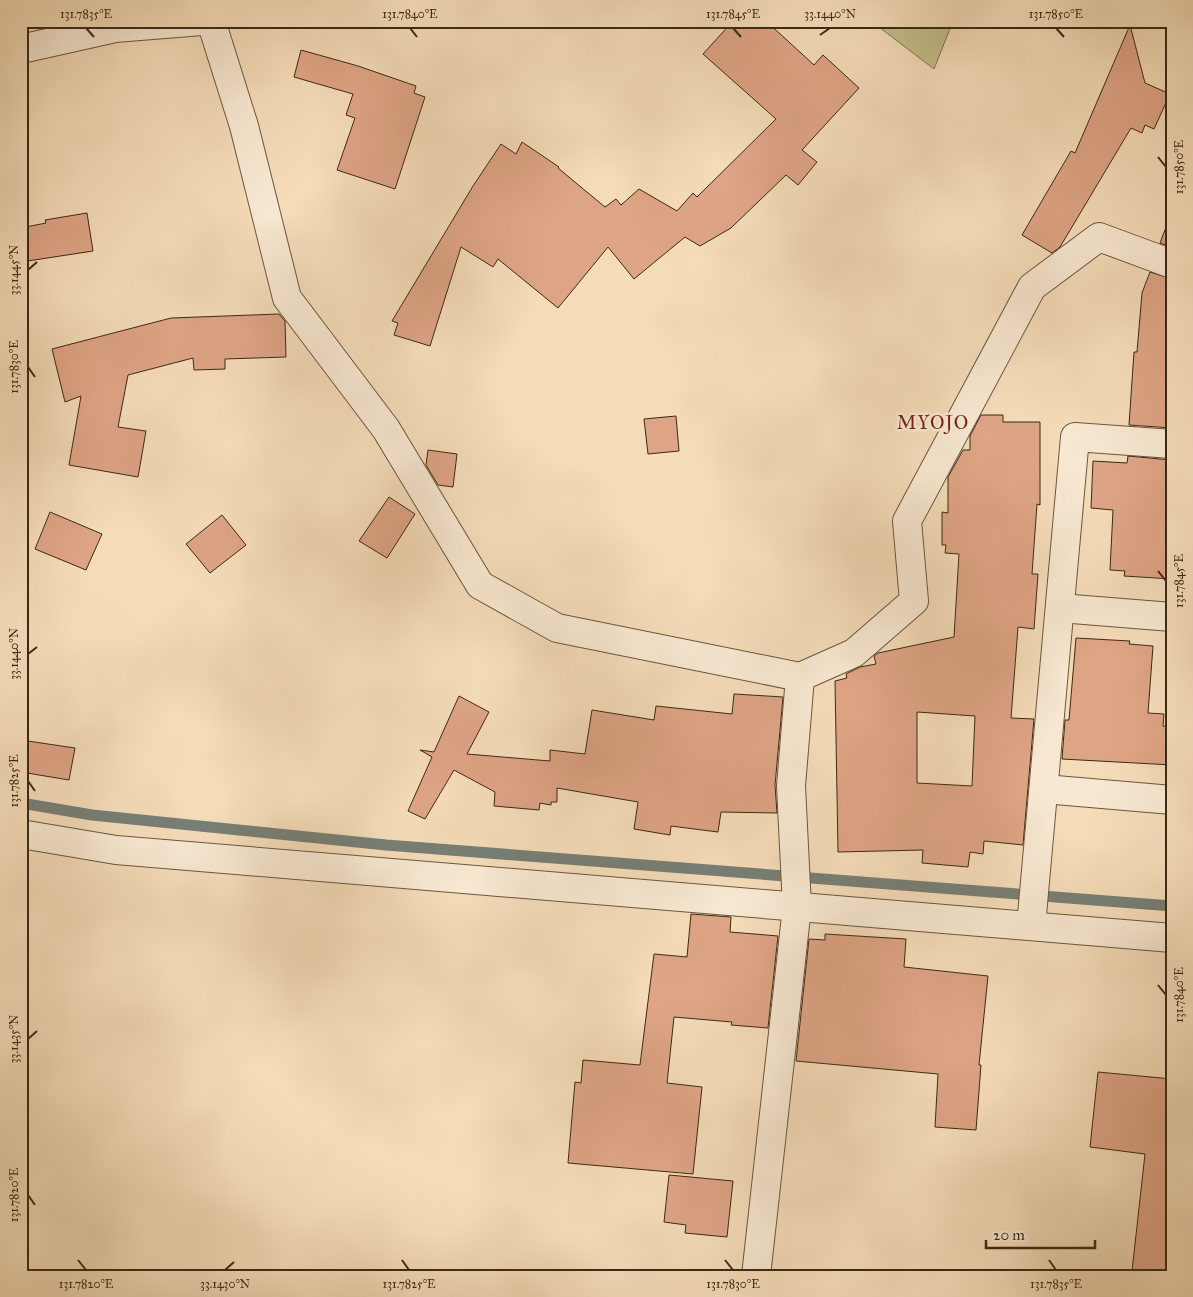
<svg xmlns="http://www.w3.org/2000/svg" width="1193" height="1297" viewBox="0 0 1193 1297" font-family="'IM FELL Great Primer',serif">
<rect width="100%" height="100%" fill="#f5dcb9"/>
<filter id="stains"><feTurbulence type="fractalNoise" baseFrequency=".004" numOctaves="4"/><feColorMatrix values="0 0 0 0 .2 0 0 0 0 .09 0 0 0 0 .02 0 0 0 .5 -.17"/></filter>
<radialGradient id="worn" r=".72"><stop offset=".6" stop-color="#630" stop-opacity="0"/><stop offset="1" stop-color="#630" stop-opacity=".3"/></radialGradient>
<polygon fill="#c4be8a" stroke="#80744f" points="871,21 953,21 934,69"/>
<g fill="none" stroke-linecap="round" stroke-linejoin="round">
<polyline stroke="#777f76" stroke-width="11" points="21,803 92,815 386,845 1172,906"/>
</g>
<g fill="#dea486" stroke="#3b2914" fill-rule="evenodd">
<polygon points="733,21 766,21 814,65 823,55 859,88 802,150 817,162 798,185 786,175 731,228 700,246 685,237 634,279 608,247 558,308 498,259 493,267 461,247 430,346 394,335 398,323 392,321 473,186 501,144 516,154 522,142 559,167 558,168 605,207 616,199 621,205 639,189 677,211 693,193 697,197 776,119 703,54"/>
<polygon points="1130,25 1145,83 1170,94 1154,129 1145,125 1142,133 1131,128 1060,247 1052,253 1022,235 1071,151 1075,153"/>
<polygon points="301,50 358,66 416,86 414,93 425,97 395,189 337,170 355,118 346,115 353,94 294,77"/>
<polygon points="87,213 93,251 21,262 21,228 46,223 45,220"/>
<polygon points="1168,222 1172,222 1172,247 1160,243"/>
<polygon points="1150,272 1172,279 1172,428 1129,425 1134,352 1137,352 1142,293"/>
<polygon points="279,314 285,321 286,357 225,359 225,369 194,370 193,358 128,375 118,427 146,431 138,477 69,465 81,396 65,402 52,349 171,318"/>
<path d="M981,415h22v7h37v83l-3,-1 -5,70h6l-4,55 -16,-2 -7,91 23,1 -11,126 -39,-4 -1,13 -13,-2 -2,15 -46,-4 1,-13 -85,2 -3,-171 12,-3 -1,-4 14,-7 16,-3 -2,-8 4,-3 76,-16 5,-83 -14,-1 1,-8h-4v-33l6,1v-36l15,-27h7v-14zM917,712l58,4 -3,70 -55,-3z"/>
<polygon points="676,416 679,451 648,454 644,419"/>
<polygon points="428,450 457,454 453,487 438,485 426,465"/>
<polygon points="1128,456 1171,460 1168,503 1172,503 1172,579 1124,576 1125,571 1110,570 1113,510 1091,508 1093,461 1127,463"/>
<polygon points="389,497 415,514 387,558 359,541"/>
<polygon points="50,512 102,534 86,570 35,549"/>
<polygon points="222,515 246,545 210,573 186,544"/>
<polygon points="1076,638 1130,641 1129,644 1153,646 1148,713 1164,714 1163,726 1172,727 1172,765 1062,759 1065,720 1069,720"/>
<polygon points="734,694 783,697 775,785 777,813 721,812 718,832 671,826 670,835 634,829 638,802 557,788 557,802 551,802 551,805 540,803 539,810 494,806 495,792 454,770 425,819 408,811 432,757 420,750 434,752 459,696 489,712 467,754 550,761 550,750 585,754 592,710 654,720 656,706 732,714"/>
<polygon points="21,740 75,748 69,780 21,772"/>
<polygon points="691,914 731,917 730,932 778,936 768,1028 731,1025 732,1022 674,1017 667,1083 702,1087 693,1174 568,1163 575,1082 581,1083 583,1060 640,1065 654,954 687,957"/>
<polygon points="825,934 906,939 904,967 988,976 979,1065 981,1065 976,1130 935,1127 938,1074 796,1061 809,939 825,940"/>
<polygon points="1098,1072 1172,1079 1172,1276 1132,1271 1145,1154 1090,1147"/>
<polygon points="669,1175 733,1181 727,1237 685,1233 686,1225 664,1222"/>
</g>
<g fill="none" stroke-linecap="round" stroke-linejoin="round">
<g stroke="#6a563d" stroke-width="30">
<g id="street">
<polyline points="211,21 244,126 287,298 386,429 480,585 557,628 800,677 854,653 914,601 907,521 1032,287 1099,237 1172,264"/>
<polyline points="21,49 115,28 202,21"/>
<polyline points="1060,608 1172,617"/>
<polyline points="1044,789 1172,800"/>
<polyline points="21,834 116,850 1172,938"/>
<polyline points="1031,926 1075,437 1172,444"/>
<polyline points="756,1276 797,907 791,786 800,677"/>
</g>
</g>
<use href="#street" stroke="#f8e8d2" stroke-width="28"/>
</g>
<path fill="none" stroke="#3b2914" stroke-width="2" d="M86,28l8,9M410,28l7,9M733,28l8,9M1056,28l8,9M820,35l10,-7M1158,157l8,10M28,270l9,-8M28,367l7,10M1158,571l8,10M28,654l9,-7M28,781l7,10M1158,985l8,10M28,1039l9,-8M28,1195l7,10M78,1260l8,10M402,1260l7,10M725,1260l8,10M1049,1260l7,10M225,1270l9,-8"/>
<g text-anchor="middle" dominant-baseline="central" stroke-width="5" stroke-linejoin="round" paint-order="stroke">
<g font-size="19" letter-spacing="1" fill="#7a1f14" stroke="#f8e8d2">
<text x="933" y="422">MYOJO</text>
</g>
</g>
<rect width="1193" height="1297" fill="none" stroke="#f5dcb9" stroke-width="55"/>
<path d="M986 1240v8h109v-8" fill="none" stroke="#3b2914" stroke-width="2.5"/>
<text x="993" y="1240" font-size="15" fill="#3b2914" stroke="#f8e8d2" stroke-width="4" paint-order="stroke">20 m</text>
<rect x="28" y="28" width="1138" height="1242" fill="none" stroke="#3b2914" stroke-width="2"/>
<g font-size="12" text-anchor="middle" fill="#3b2914">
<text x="86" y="18">131.7835°E</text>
<text x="410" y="18">131.7840°E</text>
<text x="733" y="18">131.7845°E</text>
<text x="830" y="18">33.1440°N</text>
<text x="1056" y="18">131.7850°E</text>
<text transform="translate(1179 167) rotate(-90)" y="4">131.7850°E</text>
<text transform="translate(14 270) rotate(-90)" y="4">33.1445°N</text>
<text transform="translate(14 367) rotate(-90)" y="4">131.7830°E</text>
<text transform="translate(1179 581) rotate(-90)" y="4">131.7845°E</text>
<text transform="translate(14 654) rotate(-90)" y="4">33.1440°N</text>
<text transform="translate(14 781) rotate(-90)" y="4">131.7825°E</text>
<text transform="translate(1179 995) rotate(-90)" y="4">131.7840°E</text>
<text transform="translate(14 1039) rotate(-90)" y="4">33.1435°N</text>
<text transform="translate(14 1195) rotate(-90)" y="4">131.7820°E</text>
<text x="86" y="1288">131.7820°E</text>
<text x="225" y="1288">33.1430°N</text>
<text x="409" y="1288">131.7825°E</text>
<text x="733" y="1288">131.7830°E</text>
<text x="1056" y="1288">131.7835°E</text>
</g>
<rect width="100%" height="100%" filter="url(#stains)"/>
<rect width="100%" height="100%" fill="url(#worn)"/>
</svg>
